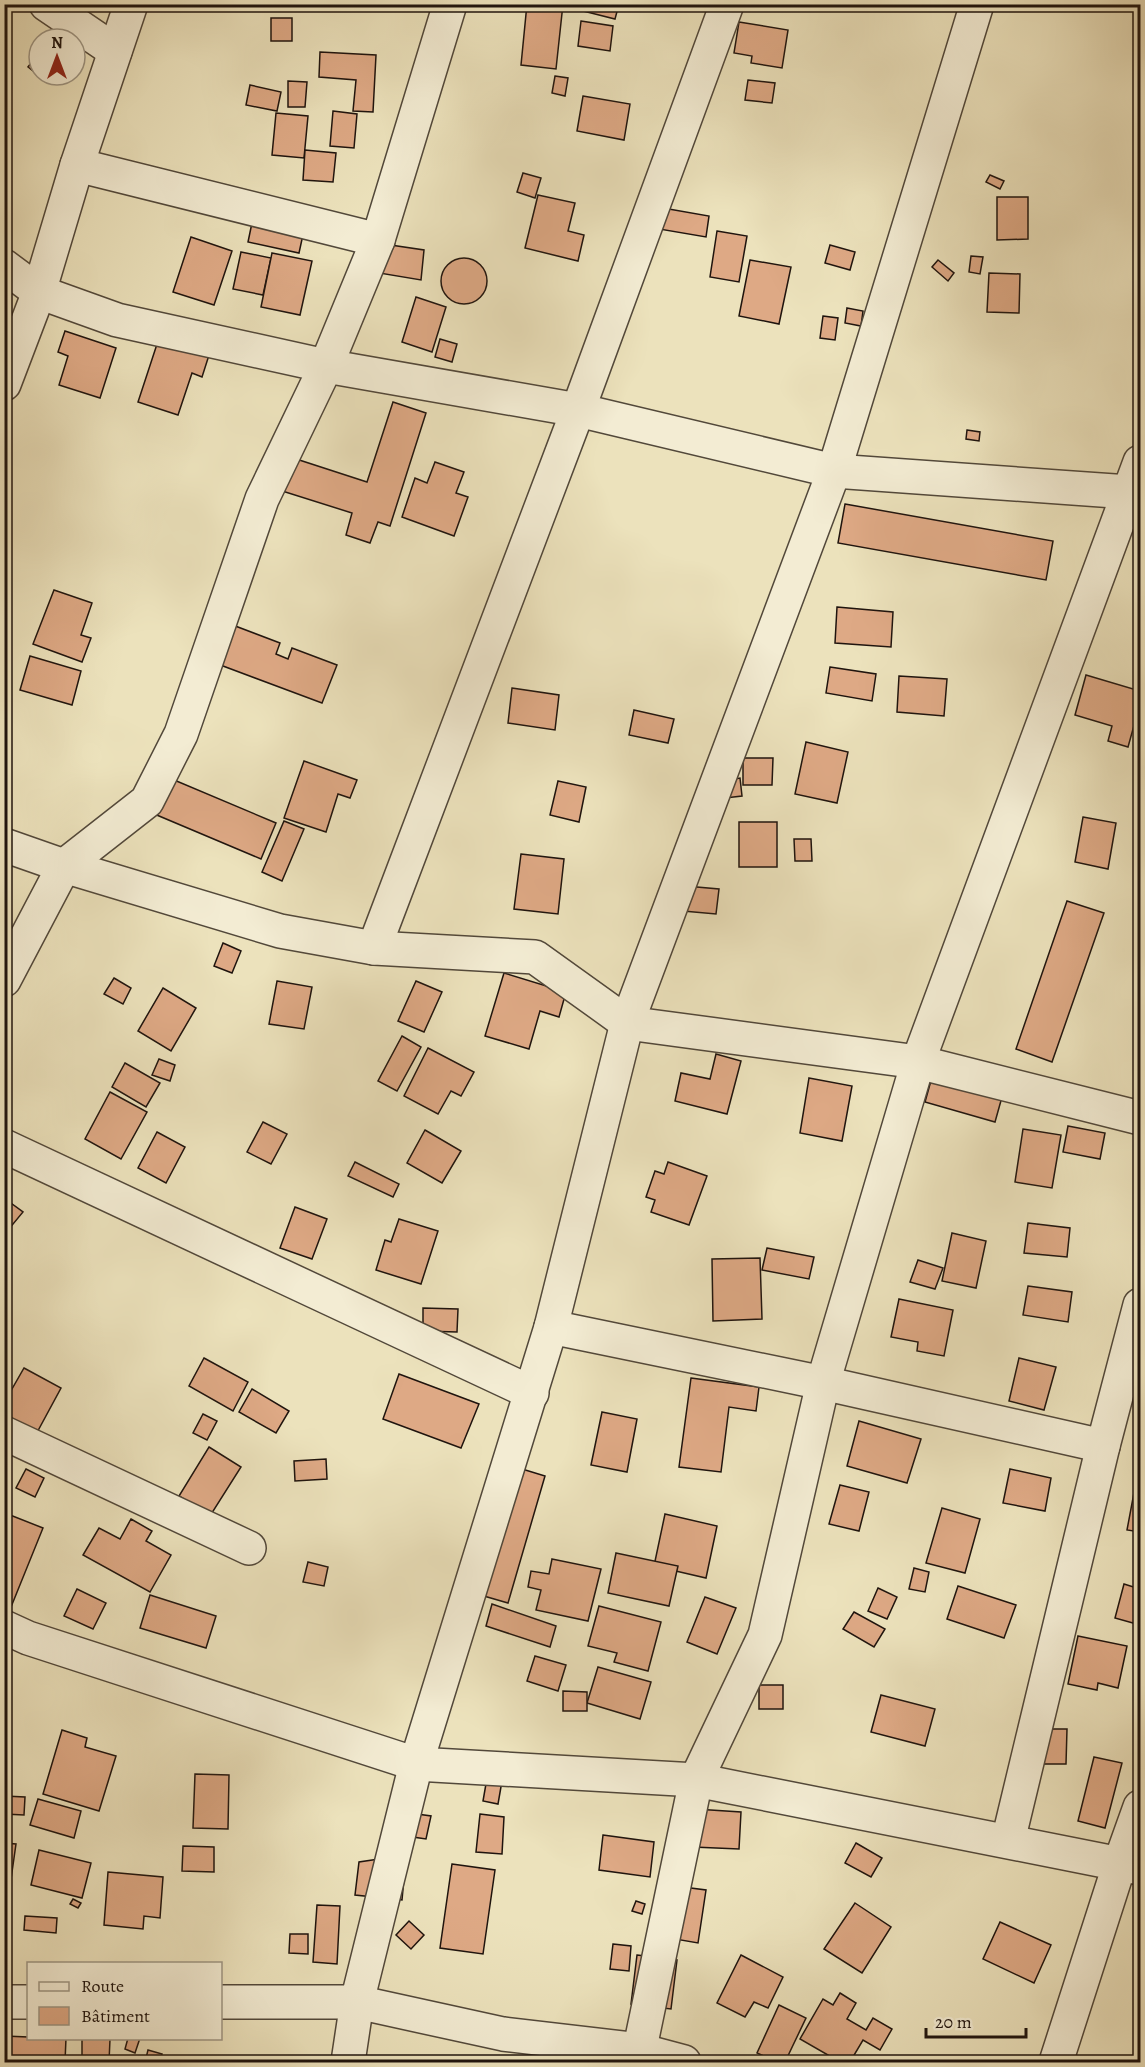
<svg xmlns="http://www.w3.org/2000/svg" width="1145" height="2067" viewBox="0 0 1145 2067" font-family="Alegreya,serif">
<rect width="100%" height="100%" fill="#ece2bc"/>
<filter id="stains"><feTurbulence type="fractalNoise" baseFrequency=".00333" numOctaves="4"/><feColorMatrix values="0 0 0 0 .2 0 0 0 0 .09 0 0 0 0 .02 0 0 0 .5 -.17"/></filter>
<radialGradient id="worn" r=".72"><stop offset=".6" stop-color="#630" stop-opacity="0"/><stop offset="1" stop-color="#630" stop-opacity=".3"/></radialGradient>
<g fill="#dea985" stroke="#1f140e" stroke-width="1.5">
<polygon points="527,4 563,4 556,69 521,65"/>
<polygon points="585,4 619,4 615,19 583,11"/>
<rect x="271" y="18" width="21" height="23"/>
<polygon points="581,21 613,26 610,51 578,46"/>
<polygon points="739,22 788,30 782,68 751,63 752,56 734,53"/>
<polygon points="320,52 376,55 373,112 353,111 356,80 319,77"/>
<polygon points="39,53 39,75 55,75 48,83 28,67"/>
<polygon points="555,76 568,78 565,96 552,93"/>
<polygon points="748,80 775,83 772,103 745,100"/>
<polygon points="288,81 307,82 305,107 288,107"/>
<polygon points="250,85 281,92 277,111 246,105"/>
<polygon points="583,96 630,104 624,140 577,131"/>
<polygon points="333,111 357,114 354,148 330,146"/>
<polygon points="276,113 308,116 304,158 272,155"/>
<polygon points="305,150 336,153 333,182 303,180"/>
<polygon points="523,173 541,178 535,198 517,192"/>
<polygon points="990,175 1004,181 1000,189 986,182"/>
<polygon points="538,195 575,203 568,231 584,235 578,261 525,248"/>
<polygon points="997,197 1028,197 1028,239 997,240"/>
<polygon points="663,208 709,216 706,237 659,229"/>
<polygon points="253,218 304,230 299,253 248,242"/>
<polygon points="717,231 747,236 739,282 710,277"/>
<polygon points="191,237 232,251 214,305 173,292"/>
<polygon points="377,243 424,250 421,280 373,272"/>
<polygon points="830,245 855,252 850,270 825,263"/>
<polygon points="241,252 271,258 263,295 233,289"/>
<polygon points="272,253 312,261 300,315 261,307"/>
<polygon points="971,256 983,257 980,274 969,272"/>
<circle cx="464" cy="281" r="23"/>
<polygon points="750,260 791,267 779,324 739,316"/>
<polygon points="938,260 954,273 948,281 932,267"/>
<polygon points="989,273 1020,274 1019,313 987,312"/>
<polygon points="416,297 446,307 432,352 402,342"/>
<polygon points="847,308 863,311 861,326 845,323"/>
<polygon points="823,316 838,318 835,340 820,338"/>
<polygon points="65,331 116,348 100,398 59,385 68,356 58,352"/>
<polygon points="160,335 210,352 202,377 192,373 178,415 138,402"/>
<polygon points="440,339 457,344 452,362 435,357"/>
<polygon points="393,402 426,413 390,526 378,522 370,543 346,535 352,513 279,490 290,457 367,482"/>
<polygon points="967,430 980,432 979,441 966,439"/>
<polygon points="435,462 464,472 456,493 468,497 454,536 402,517 415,478 427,483"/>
<polygon points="845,504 1053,541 1046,580 838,543"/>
<polygon points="4,566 10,567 4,587"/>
<polygon points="54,590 92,603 81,635 91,638 82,662 33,644"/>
<polygon points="837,607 893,612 891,647 835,643"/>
<polygon points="230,624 280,643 276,654 288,659 292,648 337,665 322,703 215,663"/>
<polygon points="30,656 81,671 72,705 20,690"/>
<polygon points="830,667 876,674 872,701 826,693"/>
<polygon points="1086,675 1140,691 1140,704 1128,747 1108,741 1112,726 1075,715"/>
<polygon points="899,676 947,679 944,716 897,712"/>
<polygon points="512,688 559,695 555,730 508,723"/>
<polygon points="634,710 674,719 668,743 629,735"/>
<polygon points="806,742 848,752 837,803 795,794"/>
<polygon points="743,758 773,758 772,785 743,785"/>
<polygon points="304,761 357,780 350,798 338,794 326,832 284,818"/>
<polygon points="167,777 276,823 261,859 152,813"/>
<polygon points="740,778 742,796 725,798 722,781"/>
<polygon points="558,781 586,787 579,822 550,815"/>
<polygon points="1083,817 1116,823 1108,869 1075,862"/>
<polygon points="284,821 304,829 282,881 262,872"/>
<rect x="739" y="822" width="38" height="45"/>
<polygon points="794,839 811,839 812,861 795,861"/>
<polygon points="521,854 564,859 558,914 514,909"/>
<polygon points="674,885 719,889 716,914 672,910"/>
<polygon points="1067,901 1104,913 1052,1062 1016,1049"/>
<polygon points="223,943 241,951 232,973 214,966"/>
<polygon points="504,973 566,992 559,1017 540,1011 529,1049 485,1036"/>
<polygon points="114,978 131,988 123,1004 104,994"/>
<polygon points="277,981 312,987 304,1029 269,1024"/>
<polygon points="416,981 442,992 424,1032 398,1021"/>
<polygon points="163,988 196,1008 171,1051 138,1031"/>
<polygon points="402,1036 421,1047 397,1091 378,1081"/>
<polygon points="428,1048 474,1072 461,1096 451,1091 438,1114 404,1096"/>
<polygon points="716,1054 741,1061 727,1114 675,1101 681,1073 710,1079"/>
<polygon points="159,1059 175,1065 170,1081 152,1075"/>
<polygon points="125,1063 160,1083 146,1107 112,1087"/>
<polygon points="932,1077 1002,1097 995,1122 925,1102"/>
<polygon points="809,1078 852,1086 842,1141 800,1133"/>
<polygon points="110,1092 147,1112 121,1159 85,1139"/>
<polygon points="263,1122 287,1134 271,1164 247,1152"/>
<polygon points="1068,1126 1105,1133 1100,1159 1063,1152"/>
<polygon points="1023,1129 1061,1135 1052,1188 1015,1182"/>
<polygon points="425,1130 461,1151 442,1183 407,1163"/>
<polygon points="157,1132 185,1147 166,1183 138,1168"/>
<polygon points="355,1162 399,1184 393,1197 348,1176"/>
<polygon points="668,1162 707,1176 689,1225 651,1212 655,1200 646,1197 655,1171 664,1174"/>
<polygon points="4,1198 23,1212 4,1235"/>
<polygon points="295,1207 327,1219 312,1259 280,1248"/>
<polygon points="399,1219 438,1231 421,1284 376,1270 385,1240 391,1242"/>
<polygon points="1028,1223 1070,1228 1067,1257 1024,1253"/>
<polygon points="952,1233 986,1241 976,1288 942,1281"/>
<polygon points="767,1248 814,1257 809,1279 762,1270"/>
<polygon points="760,1258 762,1319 713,1321 712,1259"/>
<polygon points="918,1260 943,1268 935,1289 910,1282"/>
<polygon points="1028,1286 1072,1292 1068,1322 1023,1315"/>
<polygon points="899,1299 953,1310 944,1356 917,1351 918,1342 891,1337"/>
<polygon points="423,1308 458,1309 457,1332 423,1331"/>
<polygon points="204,1358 248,1382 233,1411 189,1386"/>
<polygon points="1019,1358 1056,1367 1044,1410 1009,1401"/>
<polygon points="24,1368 61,1388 34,1438 4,1422 4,1403"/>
<polygon points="399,1374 479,1404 461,1448 383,1419"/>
<polygon points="691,1378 759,1387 756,1411 729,1407 721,1472 679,1467"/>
<polygon points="252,1389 289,1411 276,1433 239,1412"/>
<polygon points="602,1412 637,1419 627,1472 591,1465"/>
<polygon points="203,1414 217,1421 207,1440 193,1433"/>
<polygon points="859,1421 921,1439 907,1483 847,1466"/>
<polygon points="209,1447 241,1467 210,1516 179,1496"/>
<polygon points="326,1459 327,1479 295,1481 294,1461"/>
<polygon points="509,1465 545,1476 508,1603 470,1592"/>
<polygon points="26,1469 44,1478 35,1497 16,1488"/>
<polygon points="1010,1469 1051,1478 1045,1511 1003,1503"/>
<polygon points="1136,1482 1140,1483 1140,1532 1127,1530"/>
<polygon points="840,1485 869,1492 859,1531 829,1524"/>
<polygon points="942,1508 980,1519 965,1573 926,1563"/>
<polygon points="5,1513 43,1528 11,1607 4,1604"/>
<polygon points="665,1514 717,1526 706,1578 654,1566"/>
<polygon points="131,1519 152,1531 146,1541 171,1555 150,1592 83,1555 99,1528 120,1539"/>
<polygon points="616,1553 678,1566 669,1606 608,1593"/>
<polygon points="552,1559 601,1569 588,1621 536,1610 541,1590 528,1587 531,1571 549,1574"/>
<polygon points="308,1562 328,1567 324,1586 303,1582"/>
<polygon points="914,1568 929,1572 925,1592 909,1589"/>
<polygon points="1124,1584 1140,1589 1140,1625 1115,1618"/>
<polygon points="958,1586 1016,1605 1004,1638 947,1619"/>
<polygon points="878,1588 897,1597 887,1619 868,1611"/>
<polygon points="77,1589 106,1603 93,1629 64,1616"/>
<polygon points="150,1595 216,1616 206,1648 140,1628"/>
<polygon points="705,1597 736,1608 717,1654 687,1642"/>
<polygon points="492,1604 556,1626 550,1647 486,1626"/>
<polygon points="599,1606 661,1622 648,1671 614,1662 617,1653 588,1646"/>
<polygon points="854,1612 885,1629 874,1647 843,1629"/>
<polygon points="1078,1636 1127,1646 1118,1688 1098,1683 1097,1690 1068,1684"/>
<polygon points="535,1656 566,1665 558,1691 527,1681"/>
<polygon points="598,1667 651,1682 640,1719 587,1703"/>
<rect x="759" y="1685" width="24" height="24"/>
<polygon points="563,1691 587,1692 587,1711 563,1711"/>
<polygon points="881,1695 935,1709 925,1746 871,1732"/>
<polygon points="1023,1729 1067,1729 1066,1764 1022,1764"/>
<polygon points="62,1730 87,1738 85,1747 116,1756 99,1811 43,1794"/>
<polygon points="1094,1757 1122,1763 1105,1828 1078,1821"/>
<polygon points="195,1774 229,1775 228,1829 193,1828"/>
<polygon points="487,1778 502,1781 498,1804 483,1801"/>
<polygon points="4,1796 25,1797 24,1815 4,1814"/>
<polygon points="38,1799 81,1811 74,1838 30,1825"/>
<polygon points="695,1809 741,1812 739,1849 693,1847"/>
<polygon points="417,1814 431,1816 426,1839 413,1837"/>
<polygon points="480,1814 504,1817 502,1854 476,1852"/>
<polygon points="603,1835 654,1842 650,1877 599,1870"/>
<polygon points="4,1843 16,1844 11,1879 4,1879"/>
<polygon points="856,1843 882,1858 871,1877 845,1863"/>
<polygon points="183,1846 214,1847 214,1872 182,1871"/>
<polygon points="39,1850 91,1863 82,1898 31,1885"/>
<polygon points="379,1859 405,1867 402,1900 355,1895 359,1862"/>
<polygon points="452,1864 495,1870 483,1954 440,1948"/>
<polygon points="108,1872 163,1877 160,1918 144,1916 143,1929 104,1925"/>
<polygon points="4,1884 9,1885 6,1921 4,1921"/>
<polygon points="675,1886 706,1890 698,1943 669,1938"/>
<polygon points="73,1899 81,1903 78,1908 70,1904"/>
<polygon points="636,1901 645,1904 642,1914 632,1911"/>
<polygon points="855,1903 891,1927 862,1973 824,1949"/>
<polygon points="317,1905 340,1906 337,1964 313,1962"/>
<polygon points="25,1916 57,1918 56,1933 24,1930"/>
<polygon points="409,1921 424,1935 411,1949 396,1935"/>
<polygon points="1000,1922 1051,1945 1034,1983 983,1959"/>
<polygon points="290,1934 308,1934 308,1954 289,1953"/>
<polygon points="613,1944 631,1946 629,1971 610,1969"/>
<polygon points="637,1955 677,1960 671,2009 631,2004"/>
<polygon points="741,1955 783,1977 768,2008 754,2002 745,2017 717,2003"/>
<polygon points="840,1993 856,2003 847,2019 866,2030 873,2018 892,2029 880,2050 863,2040 850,2062 840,2062 800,2039 823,1999 833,2005"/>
<polygon points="779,2005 806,2018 785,2062 777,2062 757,2053"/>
<polygon points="4,2036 28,2037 28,2038 66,2038 65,2062 4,2062"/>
<polygon points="82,2038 110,2039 109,2062 82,2062"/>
<polygon points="128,2038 140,2038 135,2053 125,2049"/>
<polygon points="148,2050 162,2054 159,2062 145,2062"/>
<rect x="374" y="2060" width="23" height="2"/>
</g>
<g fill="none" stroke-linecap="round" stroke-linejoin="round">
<g stroke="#52483a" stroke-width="36">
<g id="minor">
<polyline points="46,4 115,51"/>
<polyline points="77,165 378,240"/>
<polyline points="4,266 39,292 117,320 326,366 578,410 834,471 1129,492"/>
<polyline points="4,384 39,292 77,165 131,4"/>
<polyline points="4,845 64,866 280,931 374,948 535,957 627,1023 918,1062 1140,1118"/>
<polyline points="374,948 578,410 727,4"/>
<polyline points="4,980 64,866 147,801 181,734 262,499 326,366 378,240 450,4"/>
<polyline points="4,1146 532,1393"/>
<polyline points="551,1327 823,1383 1103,1446"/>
<polyline points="4,1433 249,1548"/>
<polyline points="4,1627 28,1638 416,1764 696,1780 1140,1868"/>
<polyline points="1008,1841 1103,1446 1140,1305"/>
<polyline points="4,2002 28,2002"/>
<polyline points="220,2002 357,2002 503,2034 639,2050 684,2062"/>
<polyline points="348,2062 357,2002 416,1764 551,1327 627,1023 834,471 977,4"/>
<polyline points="637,2062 696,1780 765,1635 823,1383 918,1062 1140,462"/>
<polyline points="1056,2062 1120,1863 1140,1807"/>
</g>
</g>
<use href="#minor" stroke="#f3ecd3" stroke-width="33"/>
</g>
<rect width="1145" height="2067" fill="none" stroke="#ece2bc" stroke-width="24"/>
<rect x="6" y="6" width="1133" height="2055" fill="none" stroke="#1f140e" stroke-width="3"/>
<rect x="12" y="12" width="1121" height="2043" fill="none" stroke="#1f140e" stroke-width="1.5"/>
<rect x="27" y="1962" width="195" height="78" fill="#f3ecd3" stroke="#9e9684" stroke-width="1.5"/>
<rect x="39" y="1982" width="30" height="9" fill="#f3ecd3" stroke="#9e9684" stroke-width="1.5"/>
<text x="81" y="1992" font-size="18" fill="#1f140e">Route</text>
<rect x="39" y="2007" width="30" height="18" fill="#dea985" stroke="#9e9684" stroke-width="1.5"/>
<text x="81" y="2022" font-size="18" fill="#1f140e">Bâtiment</text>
<g transform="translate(57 57)"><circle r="28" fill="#f3ecd3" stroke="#9e9684" stroke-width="1.5"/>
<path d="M0-4.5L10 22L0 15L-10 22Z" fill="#8f2418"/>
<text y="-9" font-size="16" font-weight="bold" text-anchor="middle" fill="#1f140e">N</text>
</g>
<path d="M926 2028v9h100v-9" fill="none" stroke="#1f140e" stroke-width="3"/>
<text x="935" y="2028" font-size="18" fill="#1f140e" stroke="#f3ecd3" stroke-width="4.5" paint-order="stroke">20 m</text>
<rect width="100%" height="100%" filter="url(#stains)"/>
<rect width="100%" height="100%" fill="url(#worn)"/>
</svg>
